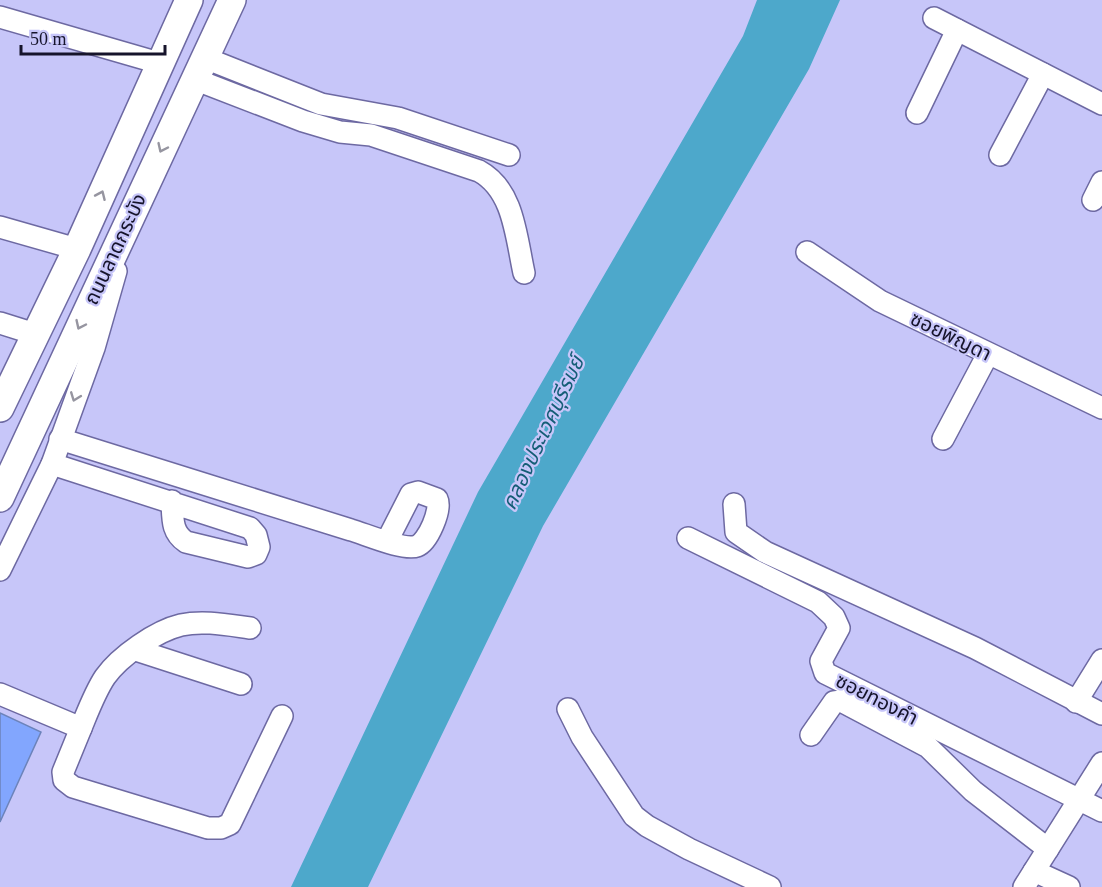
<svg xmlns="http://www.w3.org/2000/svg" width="1102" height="887" viewBox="0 0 1102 887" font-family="'Times New Roman','Noto Sans Thai',serif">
<rect width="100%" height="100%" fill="#c7c6f9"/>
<polygon fill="#4da8cb" points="757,0 840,0 809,69 543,526 368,887 291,887 478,492 743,36"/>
<polygon fill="#82a6fe" stroke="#6c83ba" stroke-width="1.5" points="0,713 41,732 0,822"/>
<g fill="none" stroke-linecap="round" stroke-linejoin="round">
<g stroke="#6d69a2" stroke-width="24">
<g id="minor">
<polyline points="0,17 159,63"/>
<polyline points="934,18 1102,104"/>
<polyline points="205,58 321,104 398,118 509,155"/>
<path d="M194,79l109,42 37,11 31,3 108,36c35,19 37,66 45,102"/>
<polyline points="917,113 957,30"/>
<polyline points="1000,155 1043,74"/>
<polyline points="1093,200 1102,182"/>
<polyline points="0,227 77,249"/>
<polyline points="807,252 880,301 1102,408"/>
<polyline points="0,323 35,334"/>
<path d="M60,439c97,30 194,61 291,91 14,4 53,21 66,16 11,-4 25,-37 20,-47l-19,-7 -7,2 -24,47"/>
<polyline points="943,439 988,354"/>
<path d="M52,464l198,64 6,7 3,12 -3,7 -8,3 -62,-15c-15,-10 -13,-24 -14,-41"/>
<polyline points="734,504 736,532 765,552 975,648 1102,714"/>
<polyline points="688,538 818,602 834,617 839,628 821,661 825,673 1102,811"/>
<polyline points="0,570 52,464 94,348 116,271"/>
<polyline points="136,650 241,684"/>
<polyline points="0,694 81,728 63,772 64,780 73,787 208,828 221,828 230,824 282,716"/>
<polyline points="1076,702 1102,660"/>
<polyline points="568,709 582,737 634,816 647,826 689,849 770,887"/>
<path d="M81,728c7,-17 14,-36 24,-51 15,-21 51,-46 76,-52 22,-5 47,0 69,3"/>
<polyline points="811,735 834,702 841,701 928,747 973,791 1048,849"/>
<polyline points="1034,871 1069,887"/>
<polyline points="1024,887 1102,763"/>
</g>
</g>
<g stroke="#6d69a2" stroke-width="30">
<g id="major">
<polyline points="0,408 77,249 189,0"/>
<polyline points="0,498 232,0"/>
</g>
</g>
<use href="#minor" stroke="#fff" stroke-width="21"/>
<use href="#major" stroke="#fff" stroke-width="27"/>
</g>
<defs><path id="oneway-chevron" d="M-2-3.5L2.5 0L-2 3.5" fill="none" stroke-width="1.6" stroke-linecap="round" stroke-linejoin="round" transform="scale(1.5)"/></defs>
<g stroke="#9695a0">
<use href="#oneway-chevron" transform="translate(162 148) rotate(115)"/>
<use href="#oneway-chevron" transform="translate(101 195) rotate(-66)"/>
<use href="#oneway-chevron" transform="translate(80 325) rotate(115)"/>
<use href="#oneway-chevron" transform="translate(75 397) rotate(111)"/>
</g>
<g text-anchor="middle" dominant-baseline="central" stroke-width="4.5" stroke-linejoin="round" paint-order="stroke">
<g font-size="20" fill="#16142b" stroke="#c7c6f9">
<text transform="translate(115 249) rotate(-65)">ถนนลาดกระบัง</text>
<text transform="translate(951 336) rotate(26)">ซอยพิญดา</text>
<text transform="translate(877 699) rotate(27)">ซอยทองคำ</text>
</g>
<g font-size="21" font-style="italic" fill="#145d76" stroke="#c7c6f9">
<text transform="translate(543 433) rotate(-65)">คลองประเวศบุรีรมย์</text>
</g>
</g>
<path d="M21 45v9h144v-9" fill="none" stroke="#16142b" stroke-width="3"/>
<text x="30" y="45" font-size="18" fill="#16142b" stroke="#c7c6f9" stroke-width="4.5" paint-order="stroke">50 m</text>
</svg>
